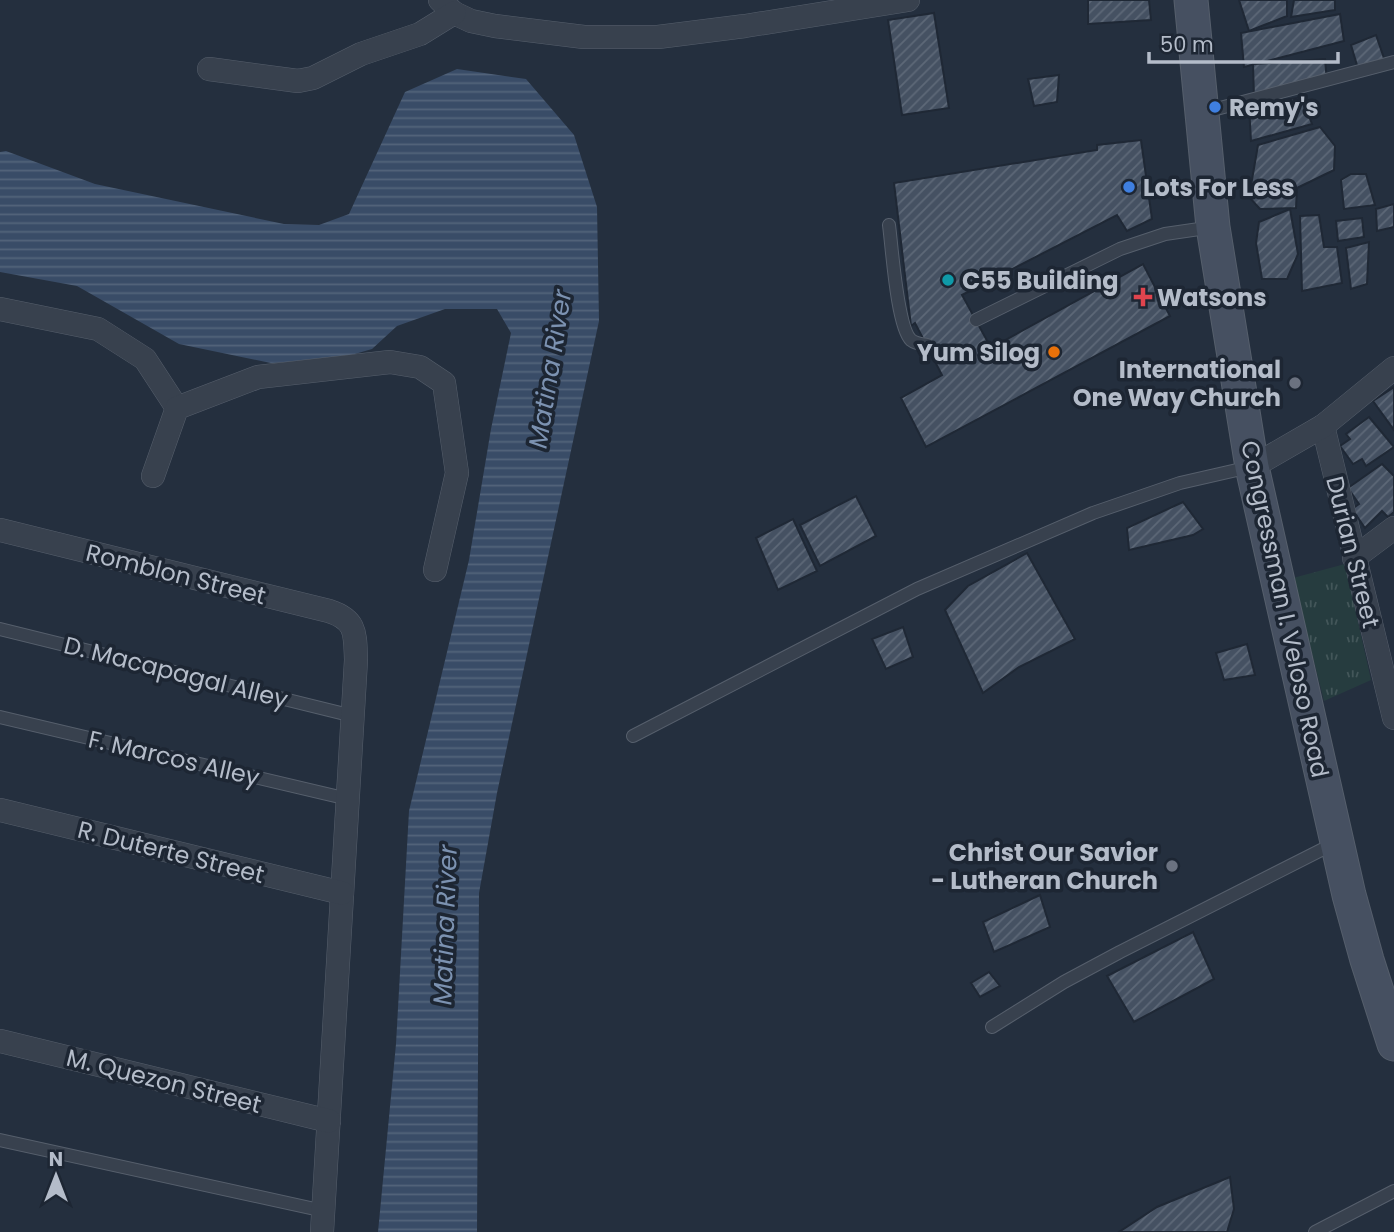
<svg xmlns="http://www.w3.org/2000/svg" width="1394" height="1232" viewBox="0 0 1394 1232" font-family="Poppins,sans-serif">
<defs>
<pattern id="park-tufts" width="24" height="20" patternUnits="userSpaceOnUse" patternTransform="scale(1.75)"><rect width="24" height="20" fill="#263c3f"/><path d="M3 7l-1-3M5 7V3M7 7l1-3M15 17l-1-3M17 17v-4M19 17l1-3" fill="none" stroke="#435659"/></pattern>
<pattern id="water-rules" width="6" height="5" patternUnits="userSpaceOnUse" patternTransform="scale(1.75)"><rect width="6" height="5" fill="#394c67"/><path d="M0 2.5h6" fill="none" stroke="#53647b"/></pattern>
<pattern id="building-hatch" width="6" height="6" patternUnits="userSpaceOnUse" patternTransform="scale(1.75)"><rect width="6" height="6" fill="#455162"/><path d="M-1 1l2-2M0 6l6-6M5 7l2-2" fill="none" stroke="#5d6877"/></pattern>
</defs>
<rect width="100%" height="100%" fill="#242f3e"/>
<polygon fill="url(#park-tufts)" points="1345,564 1371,680 1324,701 1293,578"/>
<polygon fill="url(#water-rules)" points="457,69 526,79 574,135 597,207 599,321 497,793 479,893 477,1232 378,1232 396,1044 409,811 469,560 491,429 511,333 497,309 445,309 397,326 372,349 334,360 271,363 179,344 77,286 0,272 0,152 6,151 95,184 284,224 319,225 349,214 405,92"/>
<g fill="url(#building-hatch)" stroke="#1f2835" stroke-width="2">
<polygon points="1088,0 1149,0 1151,20 1088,24"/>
<polygon points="1239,0 1287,0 1287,16 1249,31"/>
<polygon points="1294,0 1335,0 1335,10 1291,17"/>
<polygon points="934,13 949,108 902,115 888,20"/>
<polygon points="1340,14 1344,41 1244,67 1241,33"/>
<polygon points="1376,35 1387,67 1359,72 1351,45"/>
<polygon points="1325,59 1327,82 1254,98 1253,64"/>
<polygon points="1059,75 1057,102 1034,106 1028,79"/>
<polygon points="1302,97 1312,124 1251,141 1249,106"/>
<polygon points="1320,127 1335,146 1334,170 1297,188 1296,208 1260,209 1249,197 1258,145"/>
<polygon points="1141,140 1152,219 1127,231 1117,215 962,295 991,348 1143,264 1170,316 926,447 901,398 942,375 915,323 911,326 894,183 1097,150 1097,145"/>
<polygon points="1351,174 1366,174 1375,205 1344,209 1341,180"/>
<polygon points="1394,204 1394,227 1377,231 1376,209"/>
<polygon points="1290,209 1298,254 1287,279 1262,279 1256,243 1259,222"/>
<polygon points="1319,215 1324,247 1337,247 1342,283 1302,291 1300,216"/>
<polygon points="1362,218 1364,237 1338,241 1336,221"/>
<polygon points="1369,242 1367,284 1351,289 1346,248"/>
<polygon points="1394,387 1394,430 1373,401"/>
<polygon points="1369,417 1394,447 1366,466 1362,459 1353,464 1340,446 1350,439 1346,434"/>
<polygon points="1382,464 1394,476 1394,512 1388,517 1382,511 1365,528 1352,509 1359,504 1348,488"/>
<polygon points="856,496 876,536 820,566 800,525"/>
<polygon points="1183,502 1203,529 1193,535 1129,550 1127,528"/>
<polygon points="793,519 817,571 778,590 756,538"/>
<polygon points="1027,553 1075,639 1019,667 983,693 945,610 968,586"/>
<polygon points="903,627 913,657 886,669 872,639"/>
<polygon points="1247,644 1255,675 1224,680 1216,653"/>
<polygon points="1040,895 1050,927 994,952 983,922"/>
<polygon points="1193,932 1214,979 1134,1022 1107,976"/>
<polygon points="989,972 1000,986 980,997 971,983"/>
<polygon points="1230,1177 1234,1209 1227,1232 1119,1232 1157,1207"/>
</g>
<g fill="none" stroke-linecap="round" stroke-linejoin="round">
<g stroke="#565f6c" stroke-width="14">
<g id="lane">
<polyline points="1205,112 1394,62"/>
<path d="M889,225c3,22 8,102 22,115 5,4 10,4 16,5"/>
<polyline points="976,320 1120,249 1165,234 1213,227"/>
<polyline points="0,629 353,716"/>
<polyline points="0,717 348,799"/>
<polyline points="633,736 917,589 1093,513 1180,483 1250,467"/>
<polyline points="992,1027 1064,982 1120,952 1337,842"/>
<polyline points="0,1140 324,1211"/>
<polyline points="1315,1232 1394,1191"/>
</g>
</g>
<g stroke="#565f6c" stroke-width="24">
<g id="street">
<polyline points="440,0 454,13 471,21 495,26 584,37 658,37 745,26 908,0"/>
<polyline points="209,69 298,81 313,78 361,54 420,34 454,13"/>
<polyline points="0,309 98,329 145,359 177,408"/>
<polyline points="1323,426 1394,718"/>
<polyline points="1252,467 1323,426 1394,368"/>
<polyline points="153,476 177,408 258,377 390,362 420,367 444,383 457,473 435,570"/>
<path d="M0,530l329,81c28,9 26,23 27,49l-34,572"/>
<polyline points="1354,558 1394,528"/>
<polyline points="0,810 342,893"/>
<polyline points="0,1041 329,1121"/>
</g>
</g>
<g stroke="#565f6c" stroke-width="35">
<polyline id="secondary" points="1191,0 1213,227 1252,467 1349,895 1367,960 1394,1044"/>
</g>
<use href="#lane" stroke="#38414e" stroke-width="12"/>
<use href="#street" stroke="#38414e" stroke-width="23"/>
<use href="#secondary" stroke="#465061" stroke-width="33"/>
</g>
<g fill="#3f7fe0" stroke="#1d2633" stroke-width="2.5">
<circle cx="1215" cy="107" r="7"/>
<circle cx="1129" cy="187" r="7"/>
</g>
<circle fill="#0f9aa8" stroke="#1d2633" stroke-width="2.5" cx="948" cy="280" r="7"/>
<path fill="#e0444e" stroke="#1d2633" stroke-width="2.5" d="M1139.5 286.5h7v7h7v7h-7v7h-7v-7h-7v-7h7z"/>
<circle fill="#e8710a" stroke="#1d2633" stroke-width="2.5" cx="1054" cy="352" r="7"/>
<g fill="#6b7280" stroke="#1d2633" stroke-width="2.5">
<circle cx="1295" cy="383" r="7"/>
<circle cx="1172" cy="866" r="7"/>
</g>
<g text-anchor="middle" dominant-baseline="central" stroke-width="7" stroke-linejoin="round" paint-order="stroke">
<g font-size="24" font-weight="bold" fill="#b4bcc9" stroke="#1d2633" text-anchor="start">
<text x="1229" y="107">Remy's</text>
<text x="1143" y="187">Lots For Less</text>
<text x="962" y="280">C55 Building</text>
<text x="1157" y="297">Watsons</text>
<text x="1040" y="352" text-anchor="end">Yum Silog</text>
<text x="1281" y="369" text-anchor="end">International<tspan x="1281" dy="28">One Way Church</tspan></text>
<text x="1158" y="852" text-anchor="end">Christ Our Savior<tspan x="1158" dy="28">- Lutheran Church</tspan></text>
</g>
<g font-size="24" fill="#b4bcc9" stroke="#1d2633">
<text transform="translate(1353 552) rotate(76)">Durian Street</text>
<text transform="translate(176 574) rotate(14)">Romblon Street</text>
<text transform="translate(1285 609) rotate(78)">Congressman I. Veloso Road</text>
<text transform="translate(176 672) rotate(14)">D. Macapagal Alley</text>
<text transform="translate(174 758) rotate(13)">F. Marcos Alley</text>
<text transform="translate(171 852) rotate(14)">R. Duterte Street</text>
<text transform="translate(164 1081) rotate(14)">M. Quezon Street</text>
</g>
<g font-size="26" font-style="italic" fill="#7c92b1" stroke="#1d2633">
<text transform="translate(550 369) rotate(-81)">Matina River</text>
<text transform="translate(445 925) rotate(-88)">Matina River</text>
</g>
</g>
<g transform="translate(56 1176)" stroke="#1d2633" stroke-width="5" paint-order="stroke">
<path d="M0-5L12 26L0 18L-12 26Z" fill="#b4bcc9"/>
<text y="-10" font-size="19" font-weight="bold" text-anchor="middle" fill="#b4bcc9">N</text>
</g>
<path d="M1149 52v10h189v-10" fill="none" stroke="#b4bcc9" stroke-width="3.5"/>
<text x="1160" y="52" font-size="21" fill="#b4bcc9" stroke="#1d2633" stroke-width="5" paint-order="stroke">50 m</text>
</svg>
